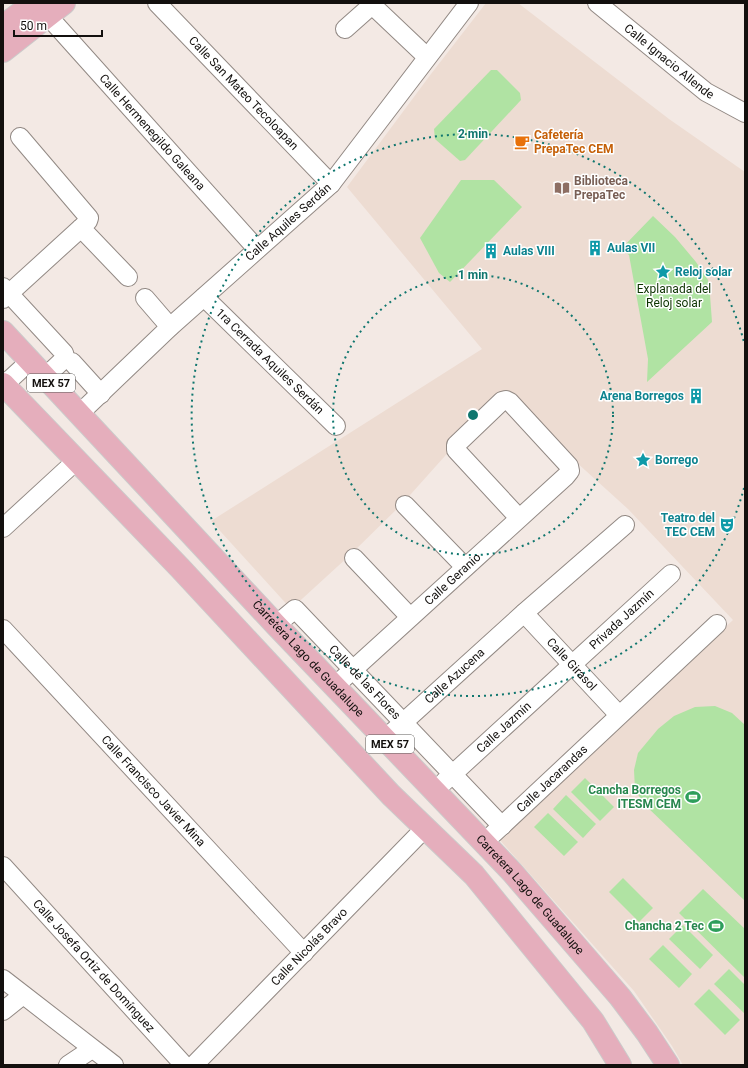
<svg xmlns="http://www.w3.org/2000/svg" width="748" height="1068" viewBox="0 0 748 1068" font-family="Roboto,sans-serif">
<rect width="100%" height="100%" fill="#f3e9e4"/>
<polygon fill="#eddcd2" points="486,3 518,3 669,119 745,172 745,1065 683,1065 672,1046 634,991 499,839 733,620 628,509 575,461 507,393 453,447 402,504 349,556 291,609 211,521 482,349 347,187 431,74"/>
<g fill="#b0e3a3">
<polygon points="491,70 497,70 520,93 521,100 465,160 460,161 435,139 434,129"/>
<polygon points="461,180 494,180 522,207 450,282 439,273 420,238"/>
<polygon points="653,216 675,237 696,262 708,280 710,295 712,322 647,382 648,359 629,255 621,249"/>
<polygon points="715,706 732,713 745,725 745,901 645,805 635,790 634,770 638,753 658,729 674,716 695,707"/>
<polygon points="585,778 614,807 600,821 571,792"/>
<polygon points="566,795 596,824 583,838 553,809"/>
<polygon points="548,813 578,842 564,856 534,827"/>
<polygon points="623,878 653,908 639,922 609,892"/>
<polygon points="703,889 745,929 745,978 679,913"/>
<polygon points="683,925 713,955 700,969 669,939"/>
<polygon points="663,945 692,974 679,988 649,959"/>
<polygon points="729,969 745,985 745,1014 714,984"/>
<polygon points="709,989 740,1020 725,1035 694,1004"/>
</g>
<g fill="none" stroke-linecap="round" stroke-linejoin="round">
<g stroke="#928984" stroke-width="20">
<g id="minor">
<path id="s1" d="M157,3l174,181"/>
<polyline points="370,3 427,57"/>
<path id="s2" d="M597,3l109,89 39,21"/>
<path id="s3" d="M48,16l209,233"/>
<polyline points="345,29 372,5"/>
<polyline points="81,228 128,277"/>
<polyline points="3,287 64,353 65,357 63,360 45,377"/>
<path id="s4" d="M204,297l132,129"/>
<polyline points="145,298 170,327"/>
<polyline points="3,299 81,228 88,221 89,218 20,137"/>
<polyline points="72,362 101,394"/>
<polyline points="3,385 4,385 30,361"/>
<path id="s5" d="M79,414l91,-87 161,-143 138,-181"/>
<polyline points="405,505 465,567"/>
<polyline points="3,528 77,460"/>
<polyline points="354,558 410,617"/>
<path id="s6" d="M524,613l95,102"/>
<path id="s7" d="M276,625l19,-16 207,217"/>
<path id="s8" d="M3,629l301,324"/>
<path id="s9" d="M335,686l231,-210 4,-5 -1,-5 -59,-64 -4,-2 -4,1 -46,44v5l63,68"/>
<path id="s10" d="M385,739l139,-126 101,-88"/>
<path id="s11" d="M444,782l227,-208"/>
<path id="s12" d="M493,834l224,-210"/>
<path id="s13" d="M3,866l181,199"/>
<polyline points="3,979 114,1065"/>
<polyline points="3,1011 23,995"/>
<polyline points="68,1065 92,1049"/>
<path id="s14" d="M194,1065l231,-237"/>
</g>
</g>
<g stroke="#cbcaca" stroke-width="24">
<g id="major">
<polyline points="3,26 34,3"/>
<polyline points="3,51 64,3"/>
<path id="s15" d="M3,332l273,293 236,247 108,125 27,36 21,32"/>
<polyline points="3,384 180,568 391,795 474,875 593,1021 620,1065"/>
</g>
</g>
<use href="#minor" stroke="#fff" stroke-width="18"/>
<use href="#major" stroke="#e5aebc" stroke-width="22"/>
</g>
<g fill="none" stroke="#0f766e" stroke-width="2" stroke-dasharray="2 4">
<circle cx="473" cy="415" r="140"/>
<path d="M744 488A281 281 0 1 1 744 342"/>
</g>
<defs>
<g id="cafe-bare" transform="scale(1.2)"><path d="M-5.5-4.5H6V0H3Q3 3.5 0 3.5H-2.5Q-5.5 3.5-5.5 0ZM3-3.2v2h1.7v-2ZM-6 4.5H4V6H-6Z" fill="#e8710a" stroke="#fff" stroke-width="2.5" paint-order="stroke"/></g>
<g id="library-bare" transform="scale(1.2)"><path d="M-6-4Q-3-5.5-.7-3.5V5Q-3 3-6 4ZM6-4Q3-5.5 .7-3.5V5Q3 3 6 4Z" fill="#8d6e63" stroke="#fff" stroke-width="2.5" paint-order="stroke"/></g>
<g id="building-bare" transform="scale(1.2)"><path d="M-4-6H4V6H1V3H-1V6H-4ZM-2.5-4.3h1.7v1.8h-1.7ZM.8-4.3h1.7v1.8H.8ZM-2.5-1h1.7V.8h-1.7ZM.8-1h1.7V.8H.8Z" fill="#0f9aa8" stroke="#fff" stroke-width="2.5" paint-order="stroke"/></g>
<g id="sight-bare" transform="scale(1.2)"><path d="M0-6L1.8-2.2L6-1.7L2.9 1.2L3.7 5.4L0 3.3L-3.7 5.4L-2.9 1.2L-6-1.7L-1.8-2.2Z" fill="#0f9aa8" stroke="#fff" stroke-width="2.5" paint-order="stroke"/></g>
<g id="theatre-bare" transform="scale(1.2)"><path d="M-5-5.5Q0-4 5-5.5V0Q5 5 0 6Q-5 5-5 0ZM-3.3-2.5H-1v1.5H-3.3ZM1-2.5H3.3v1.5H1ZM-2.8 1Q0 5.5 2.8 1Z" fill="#0f9aa8" stroke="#fff" stroke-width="2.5" paint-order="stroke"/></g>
<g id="stadium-bare" transform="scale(1.2)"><path d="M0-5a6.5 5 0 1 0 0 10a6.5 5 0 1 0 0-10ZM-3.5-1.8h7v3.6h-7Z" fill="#2e9e5b" stroke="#fff" stroke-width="2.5" paint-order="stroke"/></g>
</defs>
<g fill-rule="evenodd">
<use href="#cafe-bare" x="522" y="142"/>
<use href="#library-bare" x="562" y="188"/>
<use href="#building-bare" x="595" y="248"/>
<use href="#building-bare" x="491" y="251"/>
<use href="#sight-bare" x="663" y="272"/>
<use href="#building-bare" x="696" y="396"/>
<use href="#sight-bare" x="643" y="460"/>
<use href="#theatre-bare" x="727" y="525"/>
<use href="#stadium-bare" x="693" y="797"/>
<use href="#stadium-bare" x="716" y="926"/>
</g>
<g text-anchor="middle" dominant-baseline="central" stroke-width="3" stroke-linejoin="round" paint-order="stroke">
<g fill="#fff" stroke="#5a5856" stroke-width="1">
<rect x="27" y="374" width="48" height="18" rx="3"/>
<rect x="366" y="735" width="48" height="18" rx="3"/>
</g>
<g font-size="11" font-weight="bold" fill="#13100e">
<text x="51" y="383">MEX 57</text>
<text x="390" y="744">MEX 57</text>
</g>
<g font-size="12" fill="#13100e" stroke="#fff">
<text stroke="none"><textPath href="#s2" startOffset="93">Calle Ignacio Allende</textPath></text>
<text stroke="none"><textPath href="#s1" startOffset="125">Calle San Mateo Tecoloapan</textPath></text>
<text stroke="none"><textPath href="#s3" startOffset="156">Calle Hermenegildo Galeana</textPath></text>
<text stroke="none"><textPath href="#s5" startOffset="284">Calle Aquiles Serdán</textPath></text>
<text stroke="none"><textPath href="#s4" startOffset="92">1ra Cerrada Aquiles Serdán</textPath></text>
<text stroke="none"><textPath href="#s9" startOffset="159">Calle Geranio</textPath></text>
<text stroke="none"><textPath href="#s11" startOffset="241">Privada Jazmín</textPath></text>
<text stroke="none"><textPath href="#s15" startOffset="447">Carretera Lago de Guadalupe</textPath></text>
<text stroke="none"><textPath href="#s6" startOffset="70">Calle Girasol</textPath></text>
<text stroke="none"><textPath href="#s10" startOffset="94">Calle Azucena</textPath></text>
<text stroke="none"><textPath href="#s7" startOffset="126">Calle de las Flores</textPath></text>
<text stroke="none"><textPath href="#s11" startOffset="81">Calle Jazmín</textPath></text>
<text stroke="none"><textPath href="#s12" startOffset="81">Calle Jacarandas</textPath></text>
<text stroke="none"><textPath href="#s8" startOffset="221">Calle Francisco Javier Mina</textPath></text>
<text stroke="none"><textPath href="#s15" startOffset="771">Carretera Lago de Guadalupe</textPath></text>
<text stroke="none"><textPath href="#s14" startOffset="165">Calle Nicolás Bravo</textPath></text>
<text stroke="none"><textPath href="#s13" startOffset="135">Calle Josefa Ortiz de Domínguez</textPath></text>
</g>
<g font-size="12" font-weight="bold" fill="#c56008" stroke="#fff" text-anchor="start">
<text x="534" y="135">Cafetería<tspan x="534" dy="14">PrepaTec CEM</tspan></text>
</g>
<g font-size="12" font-weight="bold" fill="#785e54" stroke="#fff" text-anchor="start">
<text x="574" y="181">Biblioteca<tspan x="574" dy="14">PrepaTec</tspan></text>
</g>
<g font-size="12" font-weight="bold" fill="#0d838f" stroke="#fff" text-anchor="start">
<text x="607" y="248">Aulas VII</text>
<text x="503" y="251">Aulas VIII</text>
<text x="675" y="272">Reloj solar</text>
<text x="684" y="396" text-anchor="end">Arena Borregos</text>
<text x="655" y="460">Borrego</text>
<text x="715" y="518" text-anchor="end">Teatro del<tspan x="715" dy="14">TEC CEM</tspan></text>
</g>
<g font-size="12" fill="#0c3300" stroke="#fff">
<text x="674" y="289">Explanada del<tspan x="674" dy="14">Reloj solar</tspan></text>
</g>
<g font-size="12" font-weight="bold" fill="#27864d" stroke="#fff" text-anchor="end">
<text x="681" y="790">Cancha Borregos<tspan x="681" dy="14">ITESM CEM</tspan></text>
<text x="704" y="926">Chancha 2 Tec</text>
</g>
</g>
<circle cx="473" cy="415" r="6" fill="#0f766e" stroke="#fff" stroke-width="2"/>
<g font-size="12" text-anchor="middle" font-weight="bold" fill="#0f766e" stroke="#fff" stroke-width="3" stroke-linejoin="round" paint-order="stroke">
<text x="473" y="138">2 min</text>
<text x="473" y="279">1 min</text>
</g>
<rect width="748" height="1068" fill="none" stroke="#13100e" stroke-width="8"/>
<path d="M14 30v6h88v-6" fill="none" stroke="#13100e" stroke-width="2"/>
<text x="20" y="30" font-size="12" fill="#13100e" stroke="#ffffff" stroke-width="3" paint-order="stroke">50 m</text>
</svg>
